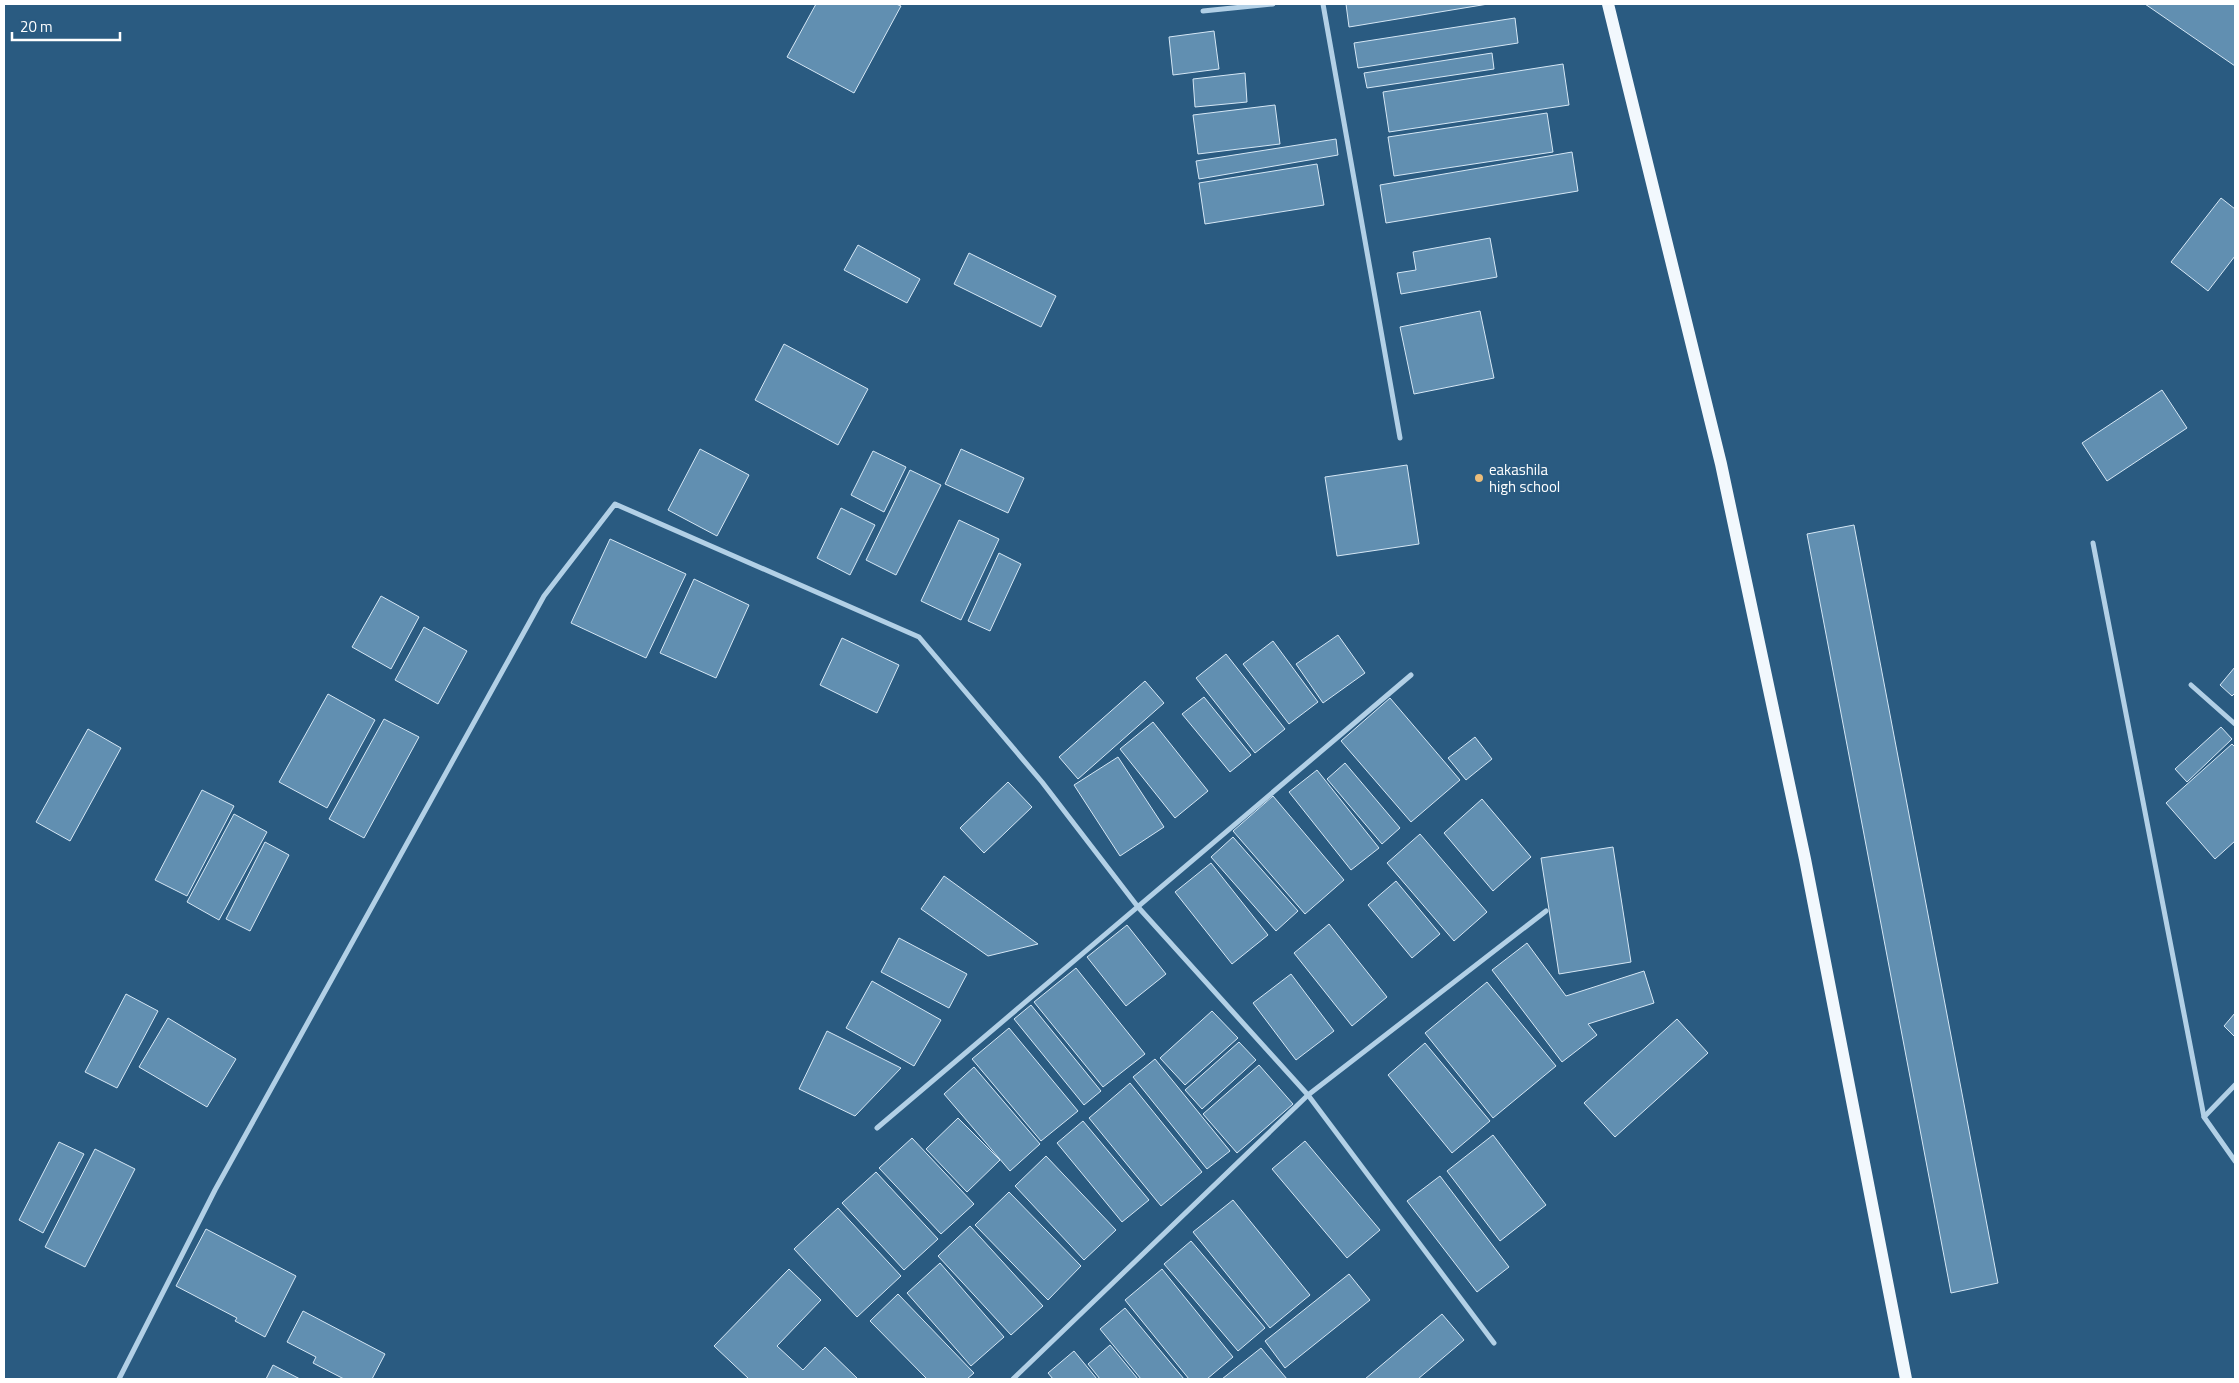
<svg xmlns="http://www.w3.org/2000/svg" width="2239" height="1383" viewBox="0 0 2239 1383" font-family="'Titillium Web',sans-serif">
<rect width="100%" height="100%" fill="#2a5b81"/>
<g fill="#618fb1" stroke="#d5e7f5">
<polygon points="816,4 896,4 901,6 854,93 787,57"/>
<polygon points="1346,4 1488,4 1349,27"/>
<polygon points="2145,4 2235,4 2235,66"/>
<polygon points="1515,18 1518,43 1358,68 1354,43"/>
<polygon points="1214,31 1219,69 1173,75 1169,37"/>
<polygon points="1492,53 1494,69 1367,88 1364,73"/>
<polygon points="1563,64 1569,105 1389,132 1383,92"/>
<polygon points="1245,73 1247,102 1195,107 1193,79"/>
<polygon points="1275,105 1280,144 1198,154 1193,115"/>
<polygon points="1547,113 1553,152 1394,176 1388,137"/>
<polygon points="1336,139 1338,155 1199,179 1196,161"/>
<polygon points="1572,152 1578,191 1386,223 1380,185"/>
<polygon points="1317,164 1324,205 1205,224 1199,183"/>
<polygon points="2221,198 2235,209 2235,256 2208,291 2171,262"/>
<polygon points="1490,238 1497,277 1401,294 1397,273 1416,270 1413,252"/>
<polygon points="858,245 920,279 907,303 844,270"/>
<polygon points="969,253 1056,296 1041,327 954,284"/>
<polygon points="1480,311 1494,378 1414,394 1400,327"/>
<polygon points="784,344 868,389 838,445 755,400"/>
<polygon points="2162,390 2187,428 2107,481 2082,443"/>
<polygon points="700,449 749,475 717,536 668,510"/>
<polygon points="961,449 1024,478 1008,513 945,484"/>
<polygon points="873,451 906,467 884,512 851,495"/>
<polygon points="1407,465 1419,544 1337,556 1325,477"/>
<polygon points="910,470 941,485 896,575 866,560"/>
<polygon points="841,508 875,525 850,575 817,558"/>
<polygon points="959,520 999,539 961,620 921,601"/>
<polygon points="1854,525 1998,1283 1951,1293 1807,534"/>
<polygon points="610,539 686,574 646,658 571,623"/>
<polygon points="999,553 1021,564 990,631 968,621"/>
<polygon points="694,579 749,605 716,678 660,653"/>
<polygon points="381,596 419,617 391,669 352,647"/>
<polygon points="424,627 467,651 438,704 395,680"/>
<polygon points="1338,635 1365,673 1323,703 1296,664"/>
<polygon points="842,638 899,665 877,713 820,685"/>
<polygon points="1273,641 1318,702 1289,724 1243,664"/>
<polygon points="1226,654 1285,729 1255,753 1196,678"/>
<polygon points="2235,667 2235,693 2232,696 2220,685"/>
<polygon points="1145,681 1164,703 1078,779 1059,757"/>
<polygon points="328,694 375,720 327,808 279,782"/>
<polygon points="1204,697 1251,755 1230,772 1182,714"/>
<polygon points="1390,698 1460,780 1411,822 1341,741"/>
<polygon points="384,719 419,737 364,838 329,819"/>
<polygon points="1153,722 1208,791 1175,818 1120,749"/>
<polygon points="2221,727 2232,739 2187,782 2175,769"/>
<polygon points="88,729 121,748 70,841 36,822"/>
<polygon points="1475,737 1492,759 1466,780 1448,758"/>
<polygon points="2232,744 2235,747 2235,841 2215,859 2166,803"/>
<polygon points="1118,757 1164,827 1120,856 1074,785"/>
<polygon points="1345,763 1400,828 1382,844 1327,779"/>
<polygon points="1317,770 1379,848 1351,870 1289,792"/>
<polygon points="1008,782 1032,807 984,853 960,828"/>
<polygon points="202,790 234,806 187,896 155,880"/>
<polygon points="1273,796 1344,880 1305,914 1233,831"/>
<polygon points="1482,799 1531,857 1493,891 1444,833"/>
<polygon points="234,814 267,832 219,920 187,902"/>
<polygon points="1420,834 1487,912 1454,941 1387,863"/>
<polygon points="1233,837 1298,911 1276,931 1211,857"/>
<polygon points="265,842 289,855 250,931 226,919"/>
<polygon points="1613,847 1631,962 1559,974 1541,858"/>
<polygon points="1211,863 1268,935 1232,964 1175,892"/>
<polygon points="944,876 1038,944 988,956 921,909"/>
<polygon points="1396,881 1440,934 1412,958 1368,905"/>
<polygon points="1329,924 1387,997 1352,1026 1294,953"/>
<polygon points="1127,925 1166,974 1126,1006 1087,957"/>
<polygon points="899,938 967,974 949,1008 881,972"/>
<polygon points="1527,943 1566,996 1644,971 1654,1003 1588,1024 1597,1035 1562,1062 1492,970"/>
<polygon points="1076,968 1145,1054 1103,1087 1034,1002"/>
<polygon points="1291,974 1334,1031 1296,1060 1253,1003"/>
<polygon points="872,981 941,1020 914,1066 846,1028"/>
<polygon points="1487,982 1556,1066 1493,1118 1425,1033"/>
<polygon points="126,994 158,1011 117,1088 85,1072"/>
<polygon points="1031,1005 1101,1091 1084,1105 1014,1019"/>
<polygon points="1212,1011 1238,1038 1185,1085 1160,1058"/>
<polygon points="2235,1013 2235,1037 2224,1026"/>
<polygon points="168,1018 236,1059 207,1107 139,1067"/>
<polygon points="1677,1019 1708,1053 1615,1137 1584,1103"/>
<polygon points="1009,1028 1078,1111 1041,1141 972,1059"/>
<polygon points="827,1031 901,1068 855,1116 799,1089"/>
<polygon points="1239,1042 1256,1060 1202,1109 1185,1090"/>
<polygon points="1425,1043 1490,1121 1452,1153 1388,1075"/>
<polygon points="1155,1059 1230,1151 1207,1169 1133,1077"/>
<polygon points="1259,1065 1293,1104 1237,1153 1203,1114"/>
<polygon points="974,1067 1040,1144 1010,1171 944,1094"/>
<polygon points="1130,1083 1202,1172 1161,1206 1089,1118"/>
<polygon points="958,1118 1000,1160 967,1192 926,1149"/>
<polygon points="1083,1121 1149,1200 1122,1222 1057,1143"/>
<polygon points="1493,1135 1546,1205 1500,1241 1447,1171"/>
<polygon points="912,1138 974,1204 941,1234 879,1168"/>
<polygon points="1305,1141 1380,1230 1347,1258 1272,1169"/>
<polygon points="59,1142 84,1154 43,1233 19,1220"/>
<polygon points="95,1149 135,1169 85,1267 45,1247"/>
<polygon points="1046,1156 1116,1230 1084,1260 1015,1186"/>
<polygon points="876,1172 938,1239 904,1270 842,1203"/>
<polygon points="1440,1176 1509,1267 1477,1292 1407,1201"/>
<polygon points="1009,1192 1081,1266 1048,1300 975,1225"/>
<polygon points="1233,1200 1310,1295 1270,1328 1193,1232"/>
<polygon points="838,1208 901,1276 857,1317 794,1249"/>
<polygon points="970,1226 1043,1306 1011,1335 938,1256"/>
<polygon points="206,1229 296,1276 265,1337 235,1321 237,1318 176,1286"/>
<polygon points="1191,1241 1265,1328 1238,1351 1164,1264"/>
<polygon points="940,1263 1004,1337 971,1366 907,1293"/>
<polygon points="789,1269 821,1300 777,1346 803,1370 825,1347 858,1379 749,1379 714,1346"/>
<polygon points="1162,1269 1233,1357 1207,1379 1189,1379 1125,1300"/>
<polygon points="1349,1274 1370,1300 1285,1368 1265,1341"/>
<polygon points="898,1294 974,1373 967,1379 927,1379 870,1321"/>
<polygon points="1125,1308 1184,1379 1141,1379 1100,1329"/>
<polygon points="303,1311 385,1354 372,1379 344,1379 313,1363 316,1357 287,1342"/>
<polygon points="1442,1314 1464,1340 1418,1379 1365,1379"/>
<polygon points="1110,1345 1138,1379 1100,1379 1088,1364"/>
<polygon points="1261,1348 1287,1379 1222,1379"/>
<polygon points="1074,1351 1097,1379 1053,1379 1048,1373"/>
<polygon points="273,1365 300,1379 266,1379"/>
</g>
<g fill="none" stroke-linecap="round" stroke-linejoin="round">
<g stroke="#b2d0e6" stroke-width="5">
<polyline points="1323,4 1400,438"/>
<polyline points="1203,11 1273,4"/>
<polyline points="2093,543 2204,1117 2235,1161"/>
<polyline points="2191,685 2235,724"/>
<polyline points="2204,1117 2235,1085"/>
<polyline points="877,1128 1411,675"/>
<polyline points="119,1379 215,1190 544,596 615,504 919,637 1042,782 1138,907 1308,1095 1494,1343"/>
<polyline points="1013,1379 1308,1095 1546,911"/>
</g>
<polyline stroke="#f2f8fd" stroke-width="12" points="1608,4 1721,464 1805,859 1906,1379"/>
</g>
<circle fill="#ecbd7a" stroke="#2a5b81" stroke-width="2" cx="1479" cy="478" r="5"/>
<g text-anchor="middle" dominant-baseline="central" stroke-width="4" stroke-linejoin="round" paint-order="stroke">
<g font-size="15" fill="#fff" stroke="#2a5b81" text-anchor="start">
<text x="1489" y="469">eakashila<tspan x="1489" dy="17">high school</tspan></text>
</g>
</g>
<rect width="2239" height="1383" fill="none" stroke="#ffffff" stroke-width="10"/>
<path d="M12 32v8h108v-8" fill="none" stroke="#ffffff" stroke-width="2.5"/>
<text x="20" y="32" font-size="15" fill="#ffffff" stroke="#2a5b81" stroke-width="4" paint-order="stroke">20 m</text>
</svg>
